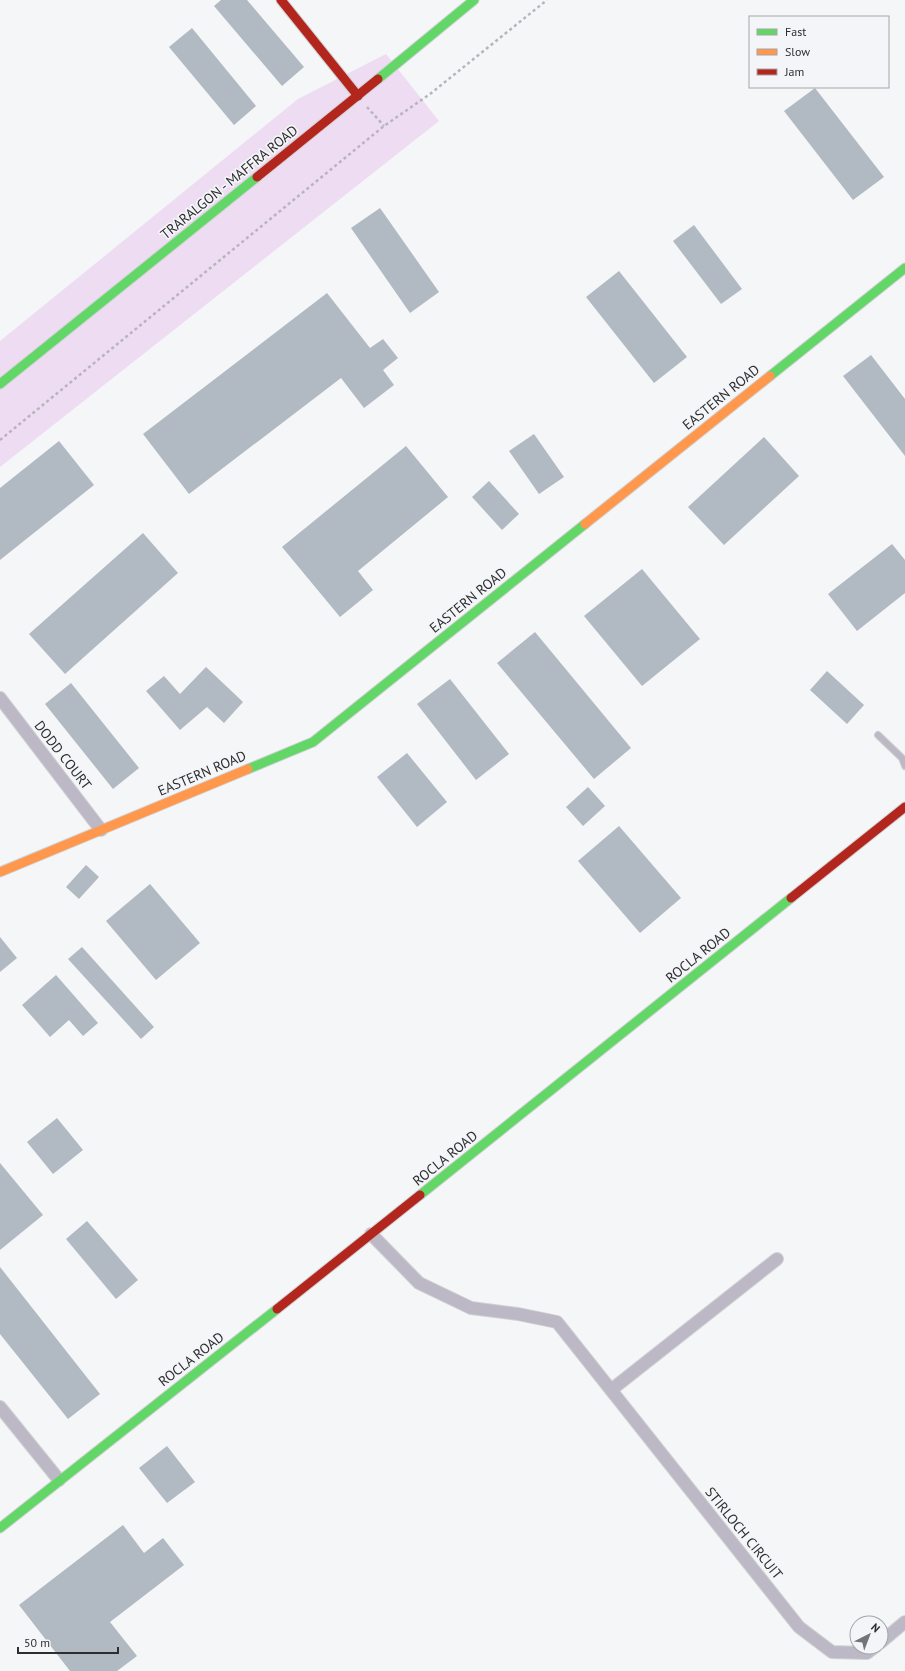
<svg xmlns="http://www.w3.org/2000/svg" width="905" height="1671" viewBox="0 0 905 1671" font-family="'PT Sans',sans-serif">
<rect width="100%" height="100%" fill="#f5f6f7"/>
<polygon fill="#eddcf2" points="386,54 439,121 0,467 0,341 298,99"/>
<g fill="#b1b9c2">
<polygon points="221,0 247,0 304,67 282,86 214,6"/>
<polygon points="192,28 256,106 234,125 169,47"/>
<polygon points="815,88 884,177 853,200 784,111"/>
<polygon points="380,208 439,292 410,313 351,228"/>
<polygon points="694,225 742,289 721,304 673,241"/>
<polygon points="619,271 687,357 654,383 586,297"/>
<polygon points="327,293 370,348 383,339 398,358 383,370 394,385 364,408 341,378 189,494 143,434"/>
<polygon points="871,355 905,399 905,456 843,376"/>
<polygon points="534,434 564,477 539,494 509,451"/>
<polygon points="764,437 799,476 724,545 688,507"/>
<polygon points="59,441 94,485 0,560 0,488"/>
<polygon points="406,446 448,497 358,571 373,590 340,617 282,547"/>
<polygon points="489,481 519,514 502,530 472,497"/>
<polygon points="143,533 178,573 65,674 29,634"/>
<polygon points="892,544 905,560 905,593 857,631 828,594"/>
<polygon points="642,569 700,639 642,686 584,616"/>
<polygon points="535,632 631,748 594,779 497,663"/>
<polygon points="206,667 243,702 224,723 207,707 180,730 146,691 164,676 180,694"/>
<polygon points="827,671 864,705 847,724 810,690"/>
<polygon points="450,679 509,754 476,780 417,704"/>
<polygon points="71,683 139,768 113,789 45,704"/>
<polygon points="407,753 447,802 417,827 377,777"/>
<polygon points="588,787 605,806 583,826 566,807"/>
<polygon points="619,826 681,898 640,933 578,861"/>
<polygon points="86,865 99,877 79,899 66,887"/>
<polygon points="150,884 200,943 156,980 106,921"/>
<polygon points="0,937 17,958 0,972"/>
<polygon points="82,947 154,1027 141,1039 68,959"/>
<polygon points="56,975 98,1023 83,1036 69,1020 50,1037 22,1005"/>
<polygon points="57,1118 83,1150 53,1174 27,1142"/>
<polygon points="0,1163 43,1215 0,1250"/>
<polygon points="87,1221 138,1280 116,1299 66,1239"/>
<polygon points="0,1267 100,1394 68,1419 0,1334"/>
<polygon points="167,1446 195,1482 167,1503 139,1468"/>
<polygon points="123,1525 144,1553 163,1538 184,1565 110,1622 137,1656 117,1671 70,1671 19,1605"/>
</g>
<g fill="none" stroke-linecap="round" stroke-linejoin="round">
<g stroke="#d1d2d3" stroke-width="8">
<polyline id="lane" points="878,735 902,758 905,766"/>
</g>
<g stroke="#d1d2d3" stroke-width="14">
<g id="street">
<polyline points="0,698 101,830"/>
<polyline points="371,1234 419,1283 471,1308 518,1314 557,1322 799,1627 832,1652 867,1653 875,1647"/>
<polyline points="611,1390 777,1259"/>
<polyline points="0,1407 59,1480"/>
<polyline points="881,1642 905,1622"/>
</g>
</g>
<g stroke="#d1d2d3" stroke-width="11">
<g id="fast">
<polyline points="378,79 474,0"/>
<polyline points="770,376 905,268"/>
<polyline points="0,384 257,177"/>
<polyline points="248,769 313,742 585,524"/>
<polyline points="420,1195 791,898"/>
<polyline points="0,1528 277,1309"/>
</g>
</g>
<g stroke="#d1d2d3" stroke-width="11">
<g id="slow">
<polyline points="585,524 770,376"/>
<polyline points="0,872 248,769"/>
</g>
</g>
<g stroke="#d1d2d3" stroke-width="11">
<g id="jam">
<polyline points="281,0 358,96"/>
<polyline points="257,177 378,79"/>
<polyline points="791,898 905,807"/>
<polyline points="277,1309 420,1195"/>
</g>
</g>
<g stroke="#b7b5bc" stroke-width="2.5" stroke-dasharray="3 3" stroke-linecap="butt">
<polyline points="367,107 384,126"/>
<polyline points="0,440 384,126 430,94 547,0"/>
</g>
<use href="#lane" stroke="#bcb8c6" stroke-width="6"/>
<use href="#street" stroke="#bcb8c6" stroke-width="12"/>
<use href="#fast" stroke="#63d668" stroke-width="9"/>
<use href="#slow" stroke="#ff974d" stroke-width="9"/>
<use href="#jam" stroke="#b3261e" stroke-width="9"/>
</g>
<g text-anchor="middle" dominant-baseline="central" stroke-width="3.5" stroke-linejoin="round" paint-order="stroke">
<g font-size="14" fill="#2e2e30" stroke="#f4f5f8">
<text transform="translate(229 182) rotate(-39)">TRARALGON - MAFFRA ROAD</text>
<text transform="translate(721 397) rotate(-39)">EASTERN ROAD</text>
<text transform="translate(468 600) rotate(-39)">EASTERN ROAD</text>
<text transform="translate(63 755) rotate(52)">DODD COURT</text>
<text transform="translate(202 773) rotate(-23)">EASTERN ROAD</text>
<text transform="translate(698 955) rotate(-39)">ROCLA ROAD</text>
<text transform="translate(445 1158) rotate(-39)">ROCLA ROAD</text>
<text transform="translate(191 1359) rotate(-38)">ROCLA ROAD</text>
<text transform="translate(744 1533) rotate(51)">STIRLOCH CIRCUIT</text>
</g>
</g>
<rect x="749" y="16" width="140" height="72" fill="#f4f5f8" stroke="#a5a5a8"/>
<rect x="757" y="29" width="20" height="6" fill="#63d668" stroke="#a5a5a8"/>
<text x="785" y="36" font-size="12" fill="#2e2e30">Fast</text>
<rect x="757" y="49" width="20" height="6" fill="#ff974d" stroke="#a5a5a8"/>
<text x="785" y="56" font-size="12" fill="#2e2e30">Slow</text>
<rect x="757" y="69" width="20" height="6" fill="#b3261e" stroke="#a5a5a8"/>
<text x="785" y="76" font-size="12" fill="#2e2e30">Jam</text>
<g transform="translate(869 1635) rotate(42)"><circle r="19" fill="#f4f5f8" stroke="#a5a5a8"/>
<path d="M0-3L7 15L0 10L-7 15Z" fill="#747476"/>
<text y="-6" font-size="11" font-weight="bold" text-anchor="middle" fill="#2e2e30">N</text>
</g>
<path d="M18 1647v6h100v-6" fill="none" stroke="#2e2e30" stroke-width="2"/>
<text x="24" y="1647" font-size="12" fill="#2e2e30" stroke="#f4f5f8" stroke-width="3" paint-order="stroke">50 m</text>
</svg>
